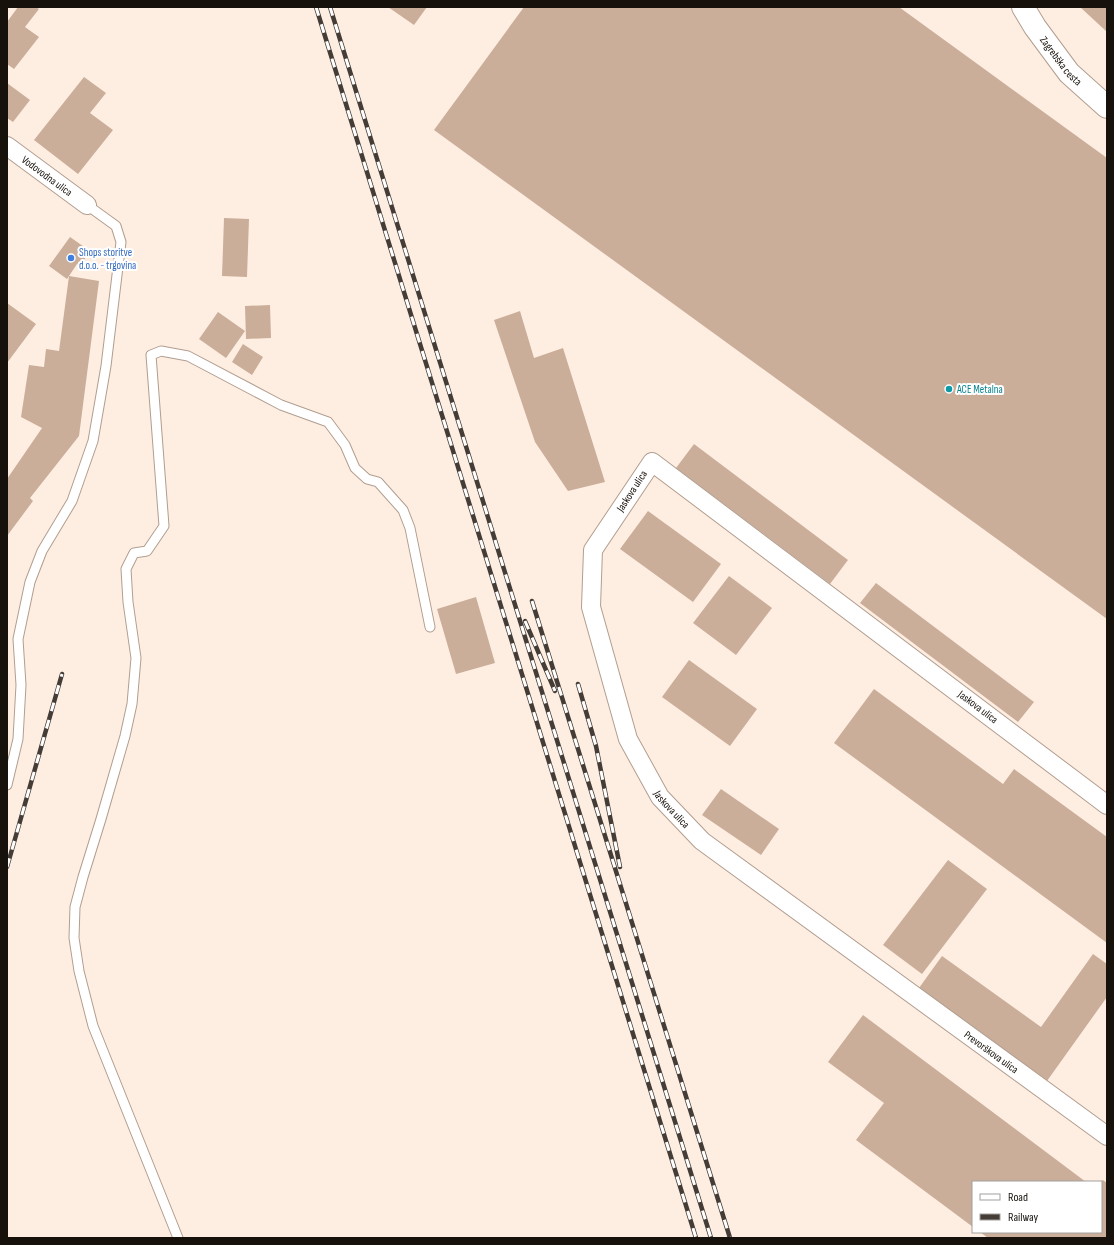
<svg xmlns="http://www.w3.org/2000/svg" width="1114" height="1245" viewBox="0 0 1114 1245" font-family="'Sofia Sans Condensed',sans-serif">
<rect width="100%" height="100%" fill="#feeee1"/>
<g fill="#caae9a">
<polygon points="18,7 36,7 39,9 25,27 39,37 14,69 7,64 7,22"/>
<polygon points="388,7 427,7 414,25"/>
<polygon points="524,7 899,7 1107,158 1107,619 434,130"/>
<polygon points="1080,7 1107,7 1107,32"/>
<polygon points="84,77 106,93 90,113 113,130 78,174 34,140"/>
<polygon points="7,83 30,100 13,122 7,118"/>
<polygon points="224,218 249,219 247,277 222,276"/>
<polygon points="70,237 90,251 80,266 77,264 67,279 49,266"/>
<polygon points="69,276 99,281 79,436 30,498 33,501 7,536 7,479 42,428 21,417 29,365 44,367 46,349 59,351"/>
<polygon points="7,303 36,324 7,363"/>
<polygon points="270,305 271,338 246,339 245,306"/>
<polygon points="520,311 534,358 563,348 605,482 568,491 535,442 494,320"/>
<polygon points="218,312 245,331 226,358 199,339"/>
<polygon points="243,344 263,357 252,375 232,362"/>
<polygon points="694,444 848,560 830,584 676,468"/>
<polygon points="648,511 721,564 693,602 620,549"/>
<polygon points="729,576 772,608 736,655 693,623"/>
<polygon points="876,583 1034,702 1018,722 860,603"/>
<polygon points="476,597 495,663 456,674 437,609"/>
<polygon points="689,660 757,709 730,746 662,697"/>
<polygon points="874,689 1003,784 1014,769 1107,837 1107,943 834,743"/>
<polygon points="721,789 779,829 761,855 702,815"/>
<polygon points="948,860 987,889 922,974 883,945"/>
<polygon points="1093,954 1107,964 1107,997 1047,1081 919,988 942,956 1041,1027"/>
<polygon points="863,1015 1086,1182 973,1182 973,1227 856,1140 884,1103 828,1062"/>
<polygon points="1103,1180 1107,1183 1107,1238 988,1238 980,1232 1101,1232 1101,1182"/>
</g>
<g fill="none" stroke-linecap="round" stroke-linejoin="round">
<g stroke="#b19e90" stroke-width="11">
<g id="service">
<polyline points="7,785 18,739 21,685 18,639 30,582 42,551 72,501 93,441 106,366 121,242 116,226 87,205"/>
<polyline points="178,1238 93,1026 79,971 74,938 75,907 83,877 101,819 125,736 132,704 136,658 128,602 126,569 134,553 147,551 164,526 151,355 161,351 188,356 281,405 328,422 345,445 355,468 367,479 378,482 403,510 410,528 430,627"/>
</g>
</g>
<g stroke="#b19e90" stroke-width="20">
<g id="minor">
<path id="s1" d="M7,146l80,59"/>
<path id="s2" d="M1107,805l-455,-343 -59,88 -2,57 37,132 32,58 42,44 405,295"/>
</g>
</g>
<g stroke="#b19e90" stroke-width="24">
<g id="tertiary">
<path id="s3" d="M1023,7l12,20 34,46 38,34"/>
</g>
</g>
<use href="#service" stroke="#fff" stroke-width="9"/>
<use href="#minor" stroke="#fff" stroke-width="18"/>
<use href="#tertiary" stroke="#fff" stroke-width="22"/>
<g stroke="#443c36" stroke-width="4.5">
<g id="rail">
<polyline points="316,7 696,1238"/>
<polyline points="330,7 711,1238"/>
<polyline points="532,601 730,1238"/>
<polyline points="525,621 555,691"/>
<polyline points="578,684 596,746 620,867"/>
<polyline points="7,867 62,674"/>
</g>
</g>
<use href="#rail" stroke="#fff" stroke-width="3" stroke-dasharray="9" stroke-linecap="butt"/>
</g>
<circle fill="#3f7fe0" stroke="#fff" stroke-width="1.5" cx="71" cy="258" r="4"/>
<circle fill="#0f9aa8" stroke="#fff" stroke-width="1.5" cx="949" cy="389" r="4"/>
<g text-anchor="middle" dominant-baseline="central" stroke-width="4" stroke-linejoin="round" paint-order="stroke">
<g font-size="11" fill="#17110c" stroke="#fff">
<text stroke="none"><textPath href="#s3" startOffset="66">Zagrebška cesta</textPath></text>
<text stroke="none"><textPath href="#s1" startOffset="50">Vodovodna ulica</textPath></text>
<text transform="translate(632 491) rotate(-57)">Jaskova ulica</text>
<text transform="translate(978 707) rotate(37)">Jaskova ulica</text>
<text stroke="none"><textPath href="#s2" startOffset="953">Jaskova ulica</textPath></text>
<text stroke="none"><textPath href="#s2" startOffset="1355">Prevorškova ulica</textPath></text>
</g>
<g font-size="11" fill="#366cbe" stroke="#fff" text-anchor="start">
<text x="79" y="252">Shops storitve<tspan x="79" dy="13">d.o.o. - trgovina</tspan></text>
</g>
<g font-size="11" fill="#0d838f" stroke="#fff" text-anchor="start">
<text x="957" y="389">ACE Metalna</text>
</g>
</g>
<rect width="1114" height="1245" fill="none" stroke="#17110c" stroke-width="16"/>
<rect x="972" y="1181" width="130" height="52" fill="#ffffff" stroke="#a2a09e"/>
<rect x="980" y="1194" width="20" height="6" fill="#ffffff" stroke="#a2a09e"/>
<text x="1008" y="1201" font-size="12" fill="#17110c">Road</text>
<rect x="980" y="1214" width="20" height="6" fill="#443c36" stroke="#a2a09e"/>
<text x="1008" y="1221" font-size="12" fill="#17110c">Railway</text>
</svg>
